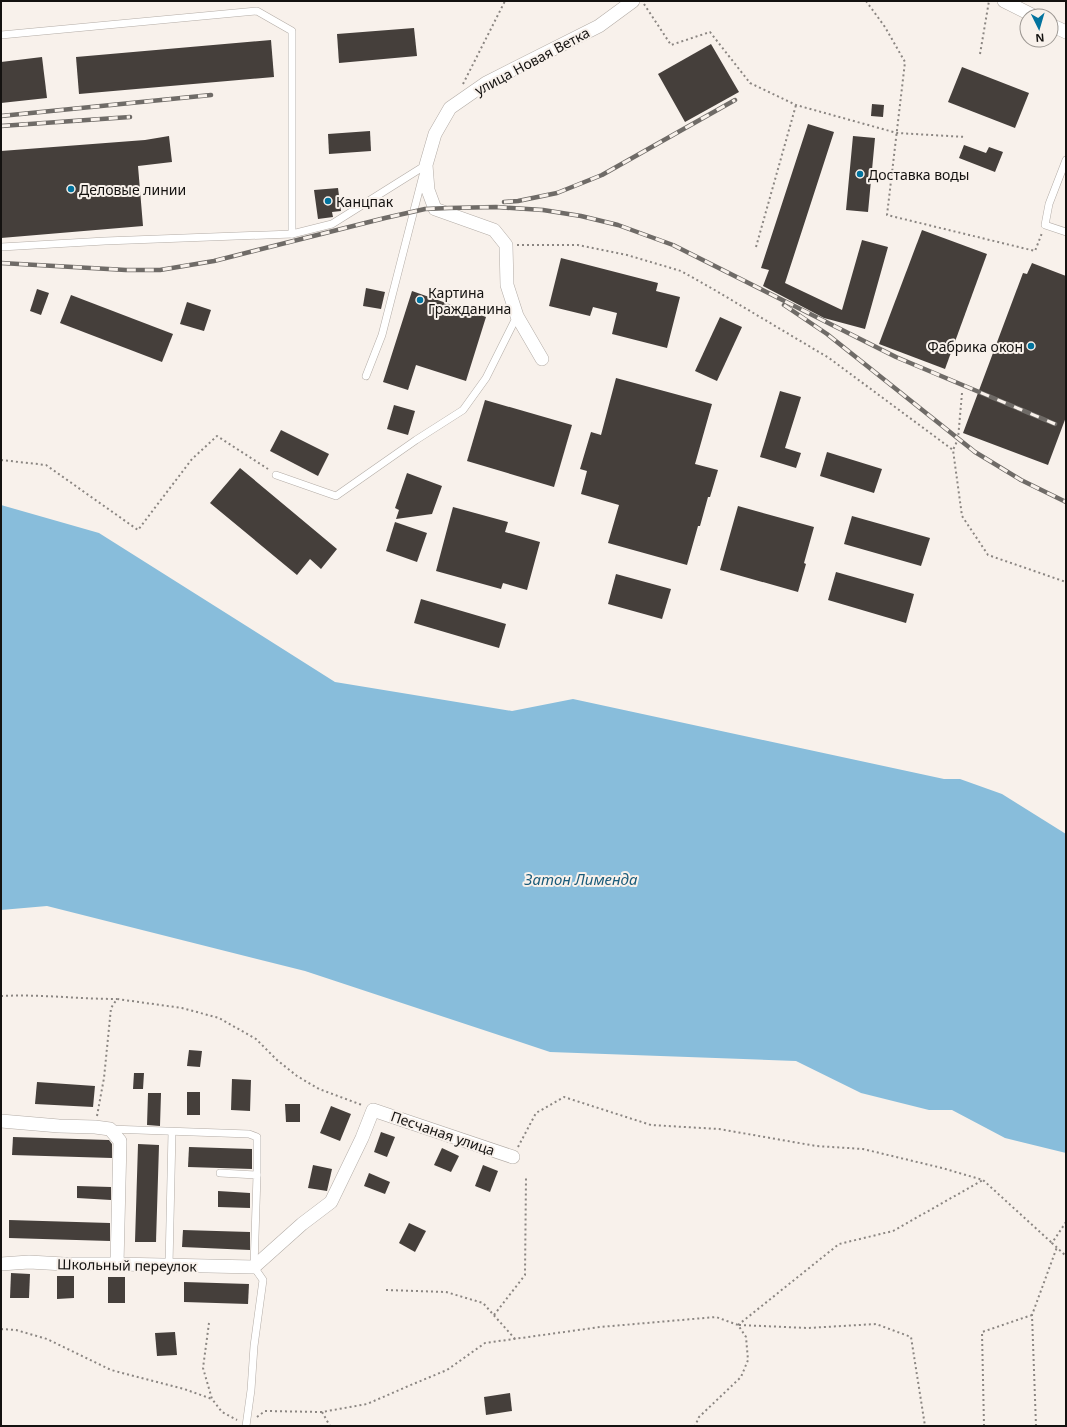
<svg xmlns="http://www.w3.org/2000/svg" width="1067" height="1427" viewBox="0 0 1067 1427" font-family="'Noto Sans',sans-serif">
<rect width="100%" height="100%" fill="#f8f1eb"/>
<polygon fill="#88bddb" points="1,505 99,533 335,682 512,711 573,699 944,779 960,779 1002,794 1066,834 1066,1153 1005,1138 952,1110 929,1110 861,1093 796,1061 550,1052 305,971 47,906 1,910"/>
<g fill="#453f3b">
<polygon points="414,28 417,56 339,63 337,34"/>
<polygon points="271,40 274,77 79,94 76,57"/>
<polygon points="711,44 739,92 685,122 658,74"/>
<polygon points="42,57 47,98 1,103 1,62"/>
<polygon points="962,67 1029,93 1015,128 948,102"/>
<polygon points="872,104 884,105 883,117 871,116"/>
<polygon points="808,124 834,132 785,283 842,310 862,240 888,247 865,329 824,318 763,286 769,270 761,268"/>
<polygon points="370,131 371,151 329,154 328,134"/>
<polygon points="169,136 172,162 138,166 143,226 1,238 1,151 145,140"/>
<polygon points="853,136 875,138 868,212 846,210"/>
<polygon points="964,145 986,153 989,147 1003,152 995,172 959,158"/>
<polygon points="338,188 341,211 332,212 333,217 318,219 314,190"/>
<polygon points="922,230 987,254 945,369 879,344"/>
<polygon points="561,258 658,283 656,291 680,297 667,348 612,334 617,313 593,307 590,316 549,306"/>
<polygon points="1032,263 1066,276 1066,417 1048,465 963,433 1023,273 1027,274"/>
<polygon points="366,288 385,292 381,309 363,306"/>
<polygon points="37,289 49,293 41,315 30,311"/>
<polygon points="412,291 486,317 466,381 416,365 408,390 383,382"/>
<polygon points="71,295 173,334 162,362 60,323"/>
<polygon points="187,302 211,310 204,331 180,324"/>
<polygon points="720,317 742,327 717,381 695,371"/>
<polygon points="616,378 712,404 695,464 718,470 710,497 708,497 700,526 698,526 687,565 608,543 619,505 581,494 587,471 580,469 591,432 601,435"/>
<polygon points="780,391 801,397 785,448 801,453 796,468 760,457"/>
<polygon points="485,400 572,425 554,487 467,461"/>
<polygon points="394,405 415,411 408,435 387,429"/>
<polygon points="281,430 329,454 318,476 270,451"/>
<polygon points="827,452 882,469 874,493 820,476"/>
<polygon points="240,468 337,549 321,569 310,559 297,575 210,503"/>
<polygon points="407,473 442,486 432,514 396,519 399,510 395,508"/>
<polygon points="738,506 814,527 804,563 806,564 798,592 720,570"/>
<polygon points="453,507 508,522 505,532 540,542 527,590 503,583 501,589 436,571"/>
<polygon points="852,516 930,538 921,566 844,544"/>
<polygon points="395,522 427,533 417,562 386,551"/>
<polygon points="836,572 914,594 906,623 828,600"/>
<polygon points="616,574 671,589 662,619 608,604"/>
<polygon points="421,599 506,624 499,648 414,623"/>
<polygon points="189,1050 202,1051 200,1067 187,1066"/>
<polygon points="134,1073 144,1073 143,1089 133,1089"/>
<polygon points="232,1079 251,1080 250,1111 231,1110"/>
<polygon points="37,1082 95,1086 93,1107 35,1104"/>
<rect x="187" y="1092" width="13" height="23"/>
<polygon points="148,1093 161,1093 160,1126 147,1125"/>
<polygon points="285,1104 300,1104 300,1122 286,1122"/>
<polygon points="331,1106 351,1114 340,1141 320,1133"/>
<polygon points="381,1132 395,1137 387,1157 374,1152"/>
<polygon points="13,1137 109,1140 112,1144 112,1158 12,1155"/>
<polygon points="138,1144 159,1145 156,1242 135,1242"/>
<polygon points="189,1147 252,1149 252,1169 188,1167"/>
<polygon points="442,1148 459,1156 451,1172 434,1165"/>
<polygon points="313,1165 332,1169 327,1191 308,1188"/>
<polygon points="483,1165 498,1171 490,1192 475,1186"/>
<polygon points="369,1173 390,1182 385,1194 364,1186"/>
<polygon points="77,1186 111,1187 111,1200 77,1198"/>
<polygon points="218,1191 250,1193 250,1208 218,1207"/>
<polygon points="9,1220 110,1223 110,1241 9,1238"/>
<polygon points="409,1223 426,1231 415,1252 399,1243"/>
<polygon points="183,1230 250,1232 250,1250 182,1247"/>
<polygon points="11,1273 30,1274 29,1298 10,1298"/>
<polygon points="57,1276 74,1276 74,1298 57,1299"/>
<rect x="108" y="1277" width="17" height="26"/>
<polygon points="184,1282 249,1284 248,1304 184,1302"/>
<polygon points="175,1332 177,1355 157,1356 155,1333"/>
<polygon points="510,1393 512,1411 486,1415 484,1397"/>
</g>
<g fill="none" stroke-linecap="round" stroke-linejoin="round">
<g stroke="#b3aca6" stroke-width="8">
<g id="lane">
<polyline points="1,35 257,11 292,31 292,234"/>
<polyline points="1066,160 1049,204 1045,225 1066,232"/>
<polyline points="1,247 105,241 292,234 332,224 426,165"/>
<polyline points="366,376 382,335 423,175"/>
<polyline points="276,475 336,496 416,440 463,410 486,378 517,316"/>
<polyline points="110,1129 249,1134 257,1137 257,1175"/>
<polyline points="220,1173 257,1175 254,1267 263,1280 254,1346 251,1390 246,1426"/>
<polyline points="169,1265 172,1132"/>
</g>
</g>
<g stroke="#b3aca6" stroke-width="14">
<g id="street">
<polyline points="1004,1 1034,16"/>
<polyline points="1051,25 1066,32"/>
<polyline points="542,359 517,316 507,285 506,245 494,230 435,209 428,190 426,165 435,134 450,108 486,83 599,26 633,1"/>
<polyline points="1,1121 59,1126 95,1127 110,1129 120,1141 117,1264"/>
<polyline points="1,1264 29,1262 64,1264 117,1264 254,1267 302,1224 331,1202 362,1138 373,1110 513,1157"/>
</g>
</g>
<g stroke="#8b8682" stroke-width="2" stroke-dasharray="2 3" stroke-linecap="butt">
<polyline points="866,1 885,27 905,62 887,215 1035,251 1042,233"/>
<polyline points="644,4 671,45 710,32 750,83 796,105 897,133 966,137"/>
<polyline points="980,54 989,1"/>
<polyline points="463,84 505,1"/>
<polyline points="517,245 578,245 627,255 681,271 713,289 829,358 953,450"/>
<polyline points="756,247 796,105"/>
<polyline points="962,393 958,439 953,450 962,516 988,555 1066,582"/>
<polyline points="1,460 46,465 138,530 192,459 217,436 268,469"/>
<path d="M1,996c39,-2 77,3 116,3"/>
<polyline points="97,1116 104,1078 111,1008 117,999 182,1008 219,1018 256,1039 277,1060 297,1076 319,1089 362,1105"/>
<polyline points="518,1147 536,1113 564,1097 651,1125 719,1129 816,1146 863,1149 942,1168 983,1180 1052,1243"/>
<polyline points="1066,1222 1052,1243 1066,1256"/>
<polyline points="386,1290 446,1292 483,1303 515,1339"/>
<polyline points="494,1315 525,1275 526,1178"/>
<polyline points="209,1323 203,1368 212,1399 222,1412 237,1420"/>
<polyline points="738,1325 839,1244 893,1231 983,1180"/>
<polyline points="739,1325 808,1328 876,1324 911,1337 925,1426"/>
<polyline points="1,1329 16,1330 47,1339 111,1370 184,1389 212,1399"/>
<polyline points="322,1412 330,1426"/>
<polyline points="257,1417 265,1411 322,1412 367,1404 406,1387 447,1370 485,1343 600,1327 716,1317 738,1325 746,1337 748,1360 741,1377 699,1417 695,1426"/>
<polyline points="984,1426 982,1332 1032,1315"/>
<polyline points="1036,1426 1032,1315 1057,1247"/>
<polyline points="1065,1426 1066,1426"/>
</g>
<use href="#lane" stroke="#fff" stroke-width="7"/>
<use href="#street" stroke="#fff" stroke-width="13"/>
<g stroke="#6f6b67" stroke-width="4.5">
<g id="rail">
<polyline points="1,116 211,95"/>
<polyline points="1,126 130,117"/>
<polyline points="504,202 518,201 557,193 602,175 735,100"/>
<polyline points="1,263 126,270 160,270 214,261 385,218 425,209 449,208 496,207 543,210 581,216 618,225 673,245 896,357 1055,424"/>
<polyline points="784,305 827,334 975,452 1021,480 1066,502"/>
</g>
</g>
<use href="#rail" stroke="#f8f1eb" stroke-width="3" stroke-dasharray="9" stroke-linecap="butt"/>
</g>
<g fill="#02739e" stroke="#f8f1eb" stroke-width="1.5">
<circle cx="860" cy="174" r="4"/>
<circle cx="71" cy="189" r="4"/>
<circle cx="328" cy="201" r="4"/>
<circle cx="420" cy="300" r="4"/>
<circle cx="1031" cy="346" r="4"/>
</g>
<g text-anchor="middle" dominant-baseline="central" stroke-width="4" stroke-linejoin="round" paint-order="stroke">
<g font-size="14" fill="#141210" stroke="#f8f1eb">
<text transform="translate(532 61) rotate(-28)">улица Новая Ветка</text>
<text transform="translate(443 1133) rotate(19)">Песчаная улица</text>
<text transform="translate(127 1265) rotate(1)">Школьный переулок</text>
</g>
<g font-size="14" fill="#141210" stroke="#f8f1eb" text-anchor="start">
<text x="868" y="174">Доставка воды</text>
<text x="79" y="189">Деловые линии</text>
<text x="336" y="201">Канцпак</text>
<text x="428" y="292">Картина<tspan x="428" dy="16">Гражданина</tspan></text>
<text x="1023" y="346" text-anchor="end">Фабрика окон</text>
</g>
<g font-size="15" font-style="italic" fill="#1a5b7a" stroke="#f8f1eb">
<text x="581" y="879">Затон Лименда</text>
</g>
</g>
<rect width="1067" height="1427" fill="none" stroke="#141210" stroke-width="4"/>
<g transform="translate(1039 28) rotate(175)"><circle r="19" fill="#f8f1eb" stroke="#9d9893"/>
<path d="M0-3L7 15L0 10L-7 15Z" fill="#02739e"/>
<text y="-6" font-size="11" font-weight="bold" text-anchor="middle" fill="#141210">N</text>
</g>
</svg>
